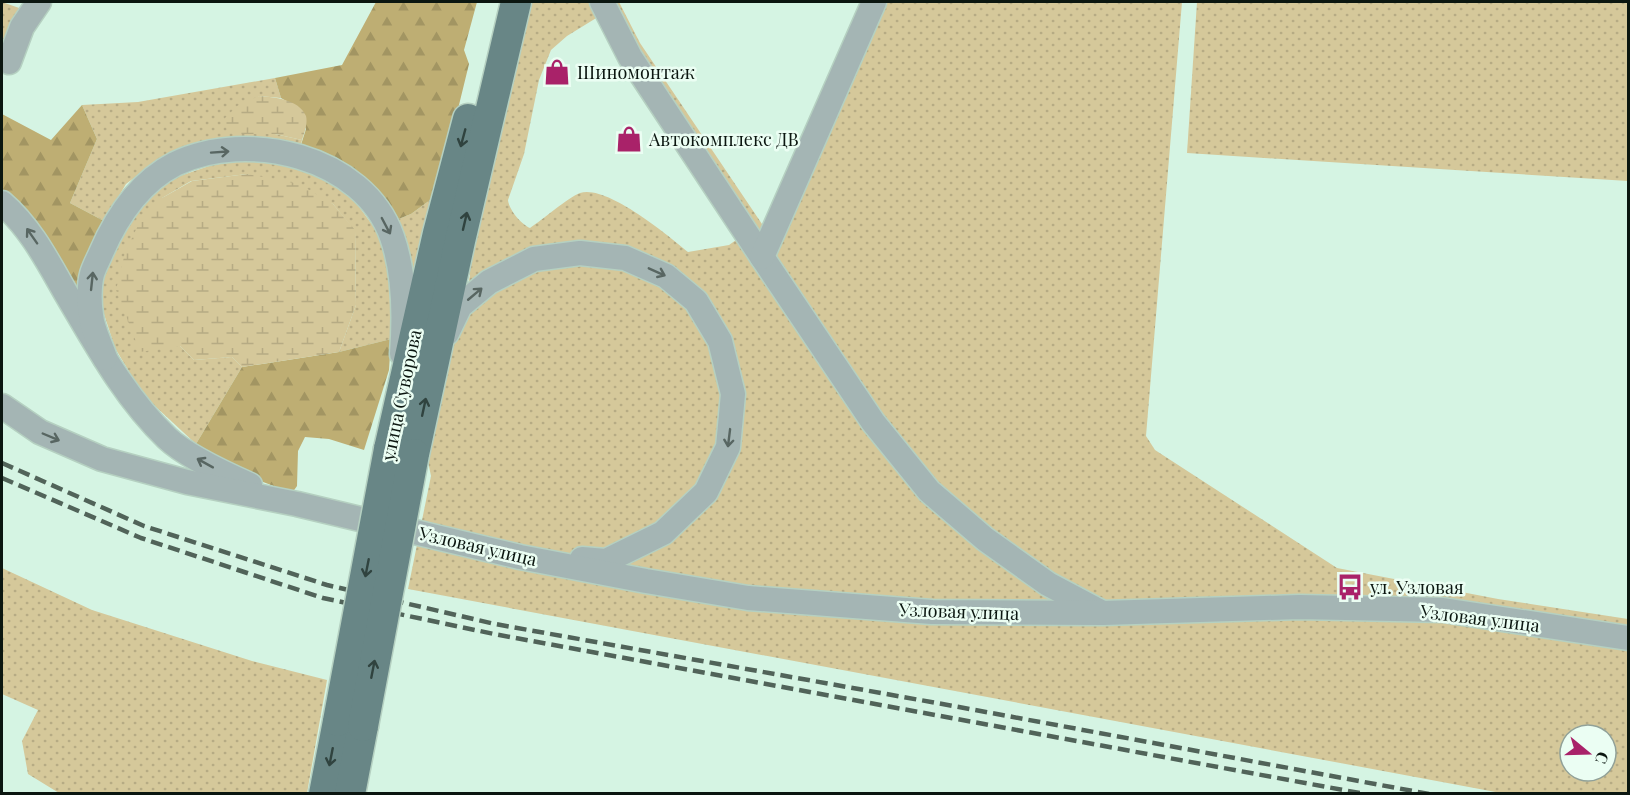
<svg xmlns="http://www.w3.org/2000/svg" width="1630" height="795" viewBox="0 0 1630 795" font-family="'Playfair Display',serif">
<defs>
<pattern id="grass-dots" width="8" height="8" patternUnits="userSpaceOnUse" patternTransform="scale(1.5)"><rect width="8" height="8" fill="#d5c89a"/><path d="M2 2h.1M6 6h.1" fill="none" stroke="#b6ab84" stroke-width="1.8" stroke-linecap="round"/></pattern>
<pattern id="forest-firs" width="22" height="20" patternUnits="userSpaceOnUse" patternTransform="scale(1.5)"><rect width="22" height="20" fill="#beae73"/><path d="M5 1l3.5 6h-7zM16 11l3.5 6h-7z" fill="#a29562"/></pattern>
<pattern id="wetland-marsh" width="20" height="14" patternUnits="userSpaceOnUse" patternTransform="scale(1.5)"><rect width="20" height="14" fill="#d5c89a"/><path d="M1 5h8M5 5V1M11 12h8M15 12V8" fill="none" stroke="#b6ab84"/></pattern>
</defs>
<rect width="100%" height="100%" fill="#d5f4e3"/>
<g fill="url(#grass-dots)" fill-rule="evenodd">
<polygon points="2,2 22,9 2,46"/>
<path d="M528,2h91l21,41 124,184 100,-225h318l-36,434 9,14 182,118 161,31 130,20v174h-127l-1093,-204 23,-113 -5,-24 15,-84 19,-41 10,-52 -7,-6zM606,12l140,221 -17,12 -41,7c-20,-17 -82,-68 -108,-59 -11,4 -38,27 -50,35 -9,-4 -21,-18 -22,-28l16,-46 15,-74 12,-30 16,-14zM1570,735h36v36h-36z"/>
<polygon points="1197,2 1628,2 1628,181 1187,153"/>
<polygon points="275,78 281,98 259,96 235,134 275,134 302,140 300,148 202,145 159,159 126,184 104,221 70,203 97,139 82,105 138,102"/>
<polygon points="252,160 292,165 329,179 357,204 379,234 389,270 391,339 339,352 356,305 355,231 333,204 247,174 191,181 162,198 180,346 194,360 232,357 242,367 196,444 143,395 115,348 103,311 102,274 112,244 142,203 171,179 212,165"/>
<polygon points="437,195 421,265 412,269 396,220 411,214"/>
<polygon points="2,568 92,610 252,661 327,680 307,793 59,793 28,774 22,741 38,710 2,694"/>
</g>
<g fill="url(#forest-firs)">
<path d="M376,2h101l-13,48 5,14 -32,131 -26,19 -15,6c-7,-11 -15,-25 -24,-35 -20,-21 -45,-29 -72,-37l6,-19 -8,-21 -17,-10 -6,-20 67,-13z"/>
<polygon points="82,105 97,139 70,203 104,221 81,293 73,293 2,199 2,114 51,140"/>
<polygon points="391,339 389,370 364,450 329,439 305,437 298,451 297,486 292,493 253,478 213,461 196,444 242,367 339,352"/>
</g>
<g fill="url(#wetland-marsh)">
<path d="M259,96c14,1 40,3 47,20 2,8 -2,18 -4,24l-27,-6h-40l-8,-3 -2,-13 12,-12z"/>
<polygon points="247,174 299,184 333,204 355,230 356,305 339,352 242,367 232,357 194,360 180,346 140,352 116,290 125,253 139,223 162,198 192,181"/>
</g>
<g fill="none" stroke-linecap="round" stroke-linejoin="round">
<g stroke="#b5d0c1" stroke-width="27">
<g id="minor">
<polyline points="602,2 630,57 762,257 873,422 929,491 985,539 1048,584 1099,611"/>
<polyline points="9,62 22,27 39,2"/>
<path d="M2,203c29,25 46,59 65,92 29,49 58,103 100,143 19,18 58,36 83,47"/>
<polyline points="762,257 874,2"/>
<polyline points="447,333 460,306 489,282 534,259 580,253 625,258 666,276 696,301 720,341 733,394 728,447 706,492 663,533 606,561 582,559"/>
<path d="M105,358c-4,-13 -13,-29 -14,-43 -2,-12 -2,-30 1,-41 2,-7 6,-14 9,-21 15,-35 39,-71 74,-89 72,-35 189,-8 217,73 13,37 13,78 10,117"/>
<polyline points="2,406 40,432 102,459 187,482 297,504 520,557 646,581 748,598 932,612 1103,613 1299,607 1443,610 1628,638"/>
</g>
</g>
<g stroke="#b5d0c1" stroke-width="33">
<g id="major">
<polyline points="389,449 438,233 468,119"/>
<polyline points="414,454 460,241 516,2"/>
<polyline points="324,794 338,721"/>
<polyline points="350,794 363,726"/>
</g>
</g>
<use href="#minor" stroke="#a4b5b4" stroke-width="24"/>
<use href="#major" stroke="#688686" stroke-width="30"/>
<g stroke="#516359" stroke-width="4.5" stroke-dasharray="12 6" stroke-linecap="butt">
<polyline points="2,463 144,526 327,585 495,624 959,707 1429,794"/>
<polyline points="2,478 141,538 323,598 494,634 1365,794"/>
</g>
<g stroke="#b5d0c1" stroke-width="33" stroke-linecap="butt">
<g id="major-bridge">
<polyline points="338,721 389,449"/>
<polyline points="363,726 414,454"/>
</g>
</g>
<use href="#major-bridge" stroke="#688686" stroke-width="30"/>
</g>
<defs><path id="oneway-shaft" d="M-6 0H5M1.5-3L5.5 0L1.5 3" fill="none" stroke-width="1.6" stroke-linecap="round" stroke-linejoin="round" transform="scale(1.5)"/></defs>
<g stroke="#30433f">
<use href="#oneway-shaft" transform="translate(463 138) rotate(105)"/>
<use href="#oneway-shaft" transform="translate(465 221) rotate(-77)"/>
<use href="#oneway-shaft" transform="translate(424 407) rotate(-78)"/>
<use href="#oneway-shaft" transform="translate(367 568) rotate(101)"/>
<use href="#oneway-shaft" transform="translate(373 669) rotate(-79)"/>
<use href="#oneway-shaft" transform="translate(331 757) rotate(101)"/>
</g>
<g stroke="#586662">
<use href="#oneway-shaft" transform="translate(220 152) rotate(-4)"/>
<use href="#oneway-shaft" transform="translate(386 226) rotate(62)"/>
<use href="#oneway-shaft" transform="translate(32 236) rotate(-125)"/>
<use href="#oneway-shaft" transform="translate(657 272) rotate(24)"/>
<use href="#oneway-shaft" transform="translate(92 281) rotate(-84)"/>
<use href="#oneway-shaft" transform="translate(475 294) rotate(-40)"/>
<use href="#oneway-shaft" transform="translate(51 437) rotate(23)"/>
<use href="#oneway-shaft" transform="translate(729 438) rotate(97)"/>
<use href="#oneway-shaft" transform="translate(205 463) rotate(-151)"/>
</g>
<defs>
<g id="shop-bare" transform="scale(2.07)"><path d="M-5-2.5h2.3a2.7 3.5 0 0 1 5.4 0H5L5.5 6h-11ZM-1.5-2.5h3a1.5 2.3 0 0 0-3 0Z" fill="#a92269" stroke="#ebfef3" stroke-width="2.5" paint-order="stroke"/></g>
<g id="bus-bare" transform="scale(2.07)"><path d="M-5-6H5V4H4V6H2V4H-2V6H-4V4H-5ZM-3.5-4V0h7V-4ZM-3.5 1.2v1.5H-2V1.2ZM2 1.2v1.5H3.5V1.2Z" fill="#a92269" stroke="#ebfef3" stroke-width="2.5" paint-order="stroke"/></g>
</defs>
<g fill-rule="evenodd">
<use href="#shop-bare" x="557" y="72"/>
<use href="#shop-bare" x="629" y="139"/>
<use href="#bus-bare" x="1350" y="587"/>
</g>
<g text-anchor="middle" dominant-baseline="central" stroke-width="5" stroke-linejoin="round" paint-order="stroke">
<g font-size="18" fill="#0b1610" stroke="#ebfef3" text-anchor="start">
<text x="577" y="72">Шиномонтаж</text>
<text x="649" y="139">Автокомплекс ДВ</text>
<text x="1370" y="587">ул. Узловая</text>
</g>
<g font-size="18" fill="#0b1610" stroke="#ebfef3">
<text transform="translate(401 395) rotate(-78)">улица Суворова</text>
<text transform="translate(478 546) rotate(13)">Узловая улица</text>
<text transform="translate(959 611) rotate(2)">Узловая улица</text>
<text transform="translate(1480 618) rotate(7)">Узловая улица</text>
</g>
</g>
<rect width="1630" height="795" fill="none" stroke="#0b1610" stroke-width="6"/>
<g transform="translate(1588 753) rotate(109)"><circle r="28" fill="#ebfef3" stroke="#91a198" stroke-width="1.5"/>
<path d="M0-4.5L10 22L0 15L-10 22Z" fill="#a92269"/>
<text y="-9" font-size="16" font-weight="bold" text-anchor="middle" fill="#0b1610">С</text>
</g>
</svg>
